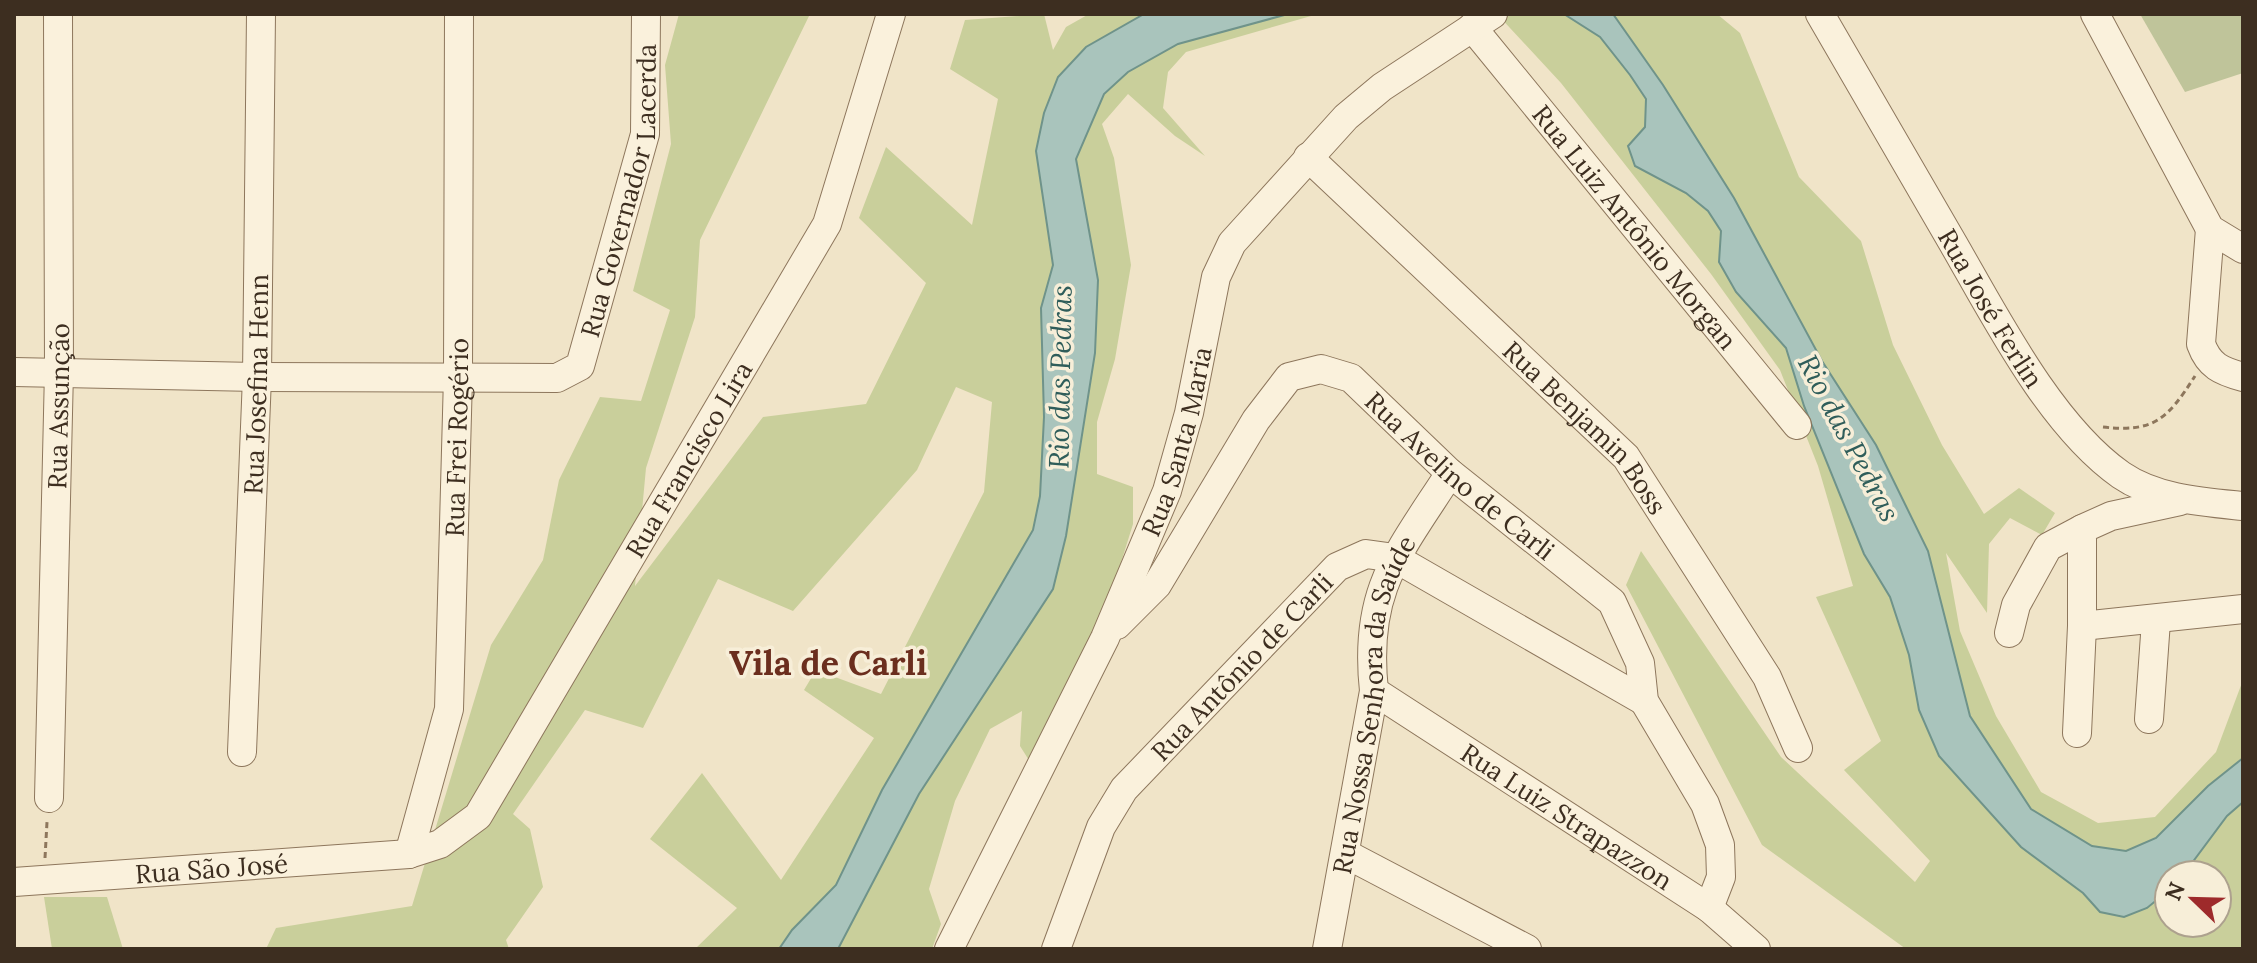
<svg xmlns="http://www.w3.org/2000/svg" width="2257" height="963" viewBox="0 0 2257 963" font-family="Lora,serif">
<rect width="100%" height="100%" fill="#f0e4c8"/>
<g fill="#c9cf9b" fill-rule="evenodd">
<polygon points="679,14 810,14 700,240 695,317 646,468 635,586 763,417 866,404 926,283 859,218 886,147 972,225 998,99 950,69 965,20 1044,14 1053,50 1066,27 1089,14 1318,14 1186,52 1168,72 1163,108 1205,156 1175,136 1128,94 1102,124 1114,158 1131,265 1115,359 1097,422 1097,474 1133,487 1133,524 1114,585 1032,765 1020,746 1022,711 990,729 955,801 929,889 941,924 932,949 695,949 737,908 650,839 702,773 781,880 874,738 804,690 816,670 881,694 984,492 992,402 956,387 917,470 793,611 718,579 643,728 585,710 513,814 530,829 543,887 506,940 509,949 266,949 276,928 412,906 491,645 543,560 559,480 600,397 641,401 670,310 633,291 671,144 665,65"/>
<path d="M1497,14h220l23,19 59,144 62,64 32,104 49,100 42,69 35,-26 36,25 -13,22 -32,-17 -21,26 -2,69 -41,-60 14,78 36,85 45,76 57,31 57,-6 61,-65 27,-72v269h-337l-144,-104 -136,-260 15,-34 140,206 134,125 15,-21 -86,-91 37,-29 -65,-144 37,-11 -35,-120 -38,-96 -69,-96 -150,-191zM2169,875h48v48h-48z"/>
<polygon points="44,897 107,897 123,949 52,949"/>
</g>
<polygon fill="#bfc49a" points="2140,14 2243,14 2243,73 2185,92"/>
<g fill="#a9c4bc" stroke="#6f938a" stroke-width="2">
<polygon points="1144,14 1288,14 1178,44 1128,72 1104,94 1076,159 1098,280 1095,353 1066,536 1053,589 919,794 838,949 779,949 792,930 836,885 882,790 1033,530 1040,496 1044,417 1041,308 1053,265 1036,151 1044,113 1058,77 1086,47"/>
<polygon points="1564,14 1613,14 1663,85 1734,198 1822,361 1876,445 1928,551 1970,716 2031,809 2092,846 2126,851 2156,838 2208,786 2243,758 2243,802 2227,816 2183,875 2169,875 2169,890 2147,908 2124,917 2100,912 2083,893 2021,847 1939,756 1919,710 1909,655 1890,597 1864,554 1804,406 1786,348 1736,292 1719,262 1721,231 1708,211 1686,193 1635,166 1628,146 1645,127 1646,99 1630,75 1600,37"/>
</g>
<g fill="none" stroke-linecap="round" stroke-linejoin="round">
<g stroke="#8d765c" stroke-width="30">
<g id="minor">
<path id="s1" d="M1820,14c45,77 89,154 134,231 42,73 97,181 167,230 35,24 81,27 122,31"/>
<polyline points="2095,14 2210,229 2243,249"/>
<path id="s2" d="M1472,27l325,398"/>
<path id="s3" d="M1308,157l318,300 141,220 31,71"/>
<path d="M2210,229l-9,115c8,22 20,27 42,33"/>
<path id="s4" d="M14,372l243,5 300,1 23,-12 65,-232 1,-120"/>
<path id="s5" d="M1117,625l40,-40 99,-165 33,-43 32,-8 30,9 99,95 162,129 28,61 4,38 61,103 15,41 1,32 -12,31"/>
<polyline points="2082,626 2243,609"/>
<polyline points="2009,633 2016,605 2048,547 2082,529"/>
<path id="s6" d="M1374,691l335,217 47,41"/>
<polyline points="2149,719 2156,621"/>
<polyline points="2077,733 2082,626 2082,529 2111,516 2180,501"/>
<path id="s7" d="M242,752l15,-375 4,-363"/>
<path id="s8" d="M49,798l10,-427 -1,-357"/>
<path id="s9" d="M409,854l40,-145 9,-332 1,-363"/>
<polyline points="1346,854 1527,949"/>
<path id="s10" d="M14,882l395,-28 31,-10 38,-28 349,-592 64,-210"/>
<path id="s11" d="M949,949l156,-311 62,-147 22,-78 27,-136 16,-34 114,-126 36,-30 111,-73"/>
<path id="s12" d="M1056,949l45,-122 23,-38 213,-222 29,-13 29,4 249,143"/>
<path id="s13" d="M1327,949l47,-258c-11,-101 24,-137 76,-218"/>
</g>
</g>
<g stroke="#8d765c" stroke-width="3" stroke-dasharray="6 4" stroke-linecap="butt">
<path d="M2103,427c52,6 65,-9 92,-51"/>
<polyline points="45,858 47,822"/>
</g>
<use href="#minor" stroke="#faf1dc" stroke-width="28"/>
</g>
<g text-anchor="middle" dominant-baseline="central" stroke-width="7" stroke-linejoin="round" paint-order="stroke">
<g font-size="26" fill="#3d2e20" stroke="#f7eed8">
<text stroke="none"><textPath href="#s4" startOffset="750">Rua Governador Lacerda</textPath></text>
<text stroke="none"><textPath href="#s2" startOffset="258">Rua Luiz Antônio Morgan</textPath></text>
<text stroke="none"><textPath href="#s1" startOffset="340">Rua José Ferlin</textPath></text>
<text stroke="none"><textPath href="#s7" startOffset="368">Rua Josefina Henn</textPath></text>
<text stroke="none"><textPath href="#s8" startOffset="392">Rua Assunção</textPath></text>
<text stroke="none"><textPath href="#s3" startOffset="388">Rua Benjamin Boss</textPath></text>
<text stroke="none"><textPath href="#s9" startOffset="422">Rua Frei Rogério</textPath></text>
<text stroke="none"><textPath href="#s11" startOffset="558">Rua Santa Maria</textPath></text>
<text stroke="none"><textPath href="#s10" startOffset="890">Rua Francisco Lira</textPath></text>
<text stroke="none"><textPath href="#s5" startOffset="514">Rua Avelino de Carli</textPath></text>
<text stroke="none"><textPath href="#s12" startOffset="344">Rua Antônio de Carli</textPath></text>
<text stroke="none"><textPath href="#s13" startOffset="250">Rua Nossa Senhora da Saúde</textPath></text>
<text stroke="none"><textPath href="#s6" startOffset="230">Rua Luiz Strapazzon</textPath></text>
<text stroke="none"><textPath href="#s10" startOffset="198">Rua São José</textPath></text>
</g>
<g font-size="28" font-style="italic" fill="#2f5d5a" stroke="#f7eed8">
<text transform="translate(1060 377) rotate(-89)">Rio das Pedras</text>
<text transform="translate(1849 438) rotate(62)">Rio das Pedras</text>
</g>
<g font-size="34" font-weight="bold" fill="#6b2e1e" stroke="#f7eed8">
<text x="828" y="662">Vila de Carli</text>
</g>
</g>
<rect width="2257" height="963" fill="none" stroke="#3d2e20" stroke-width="32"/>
<g transform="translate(2193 899) rotate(293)"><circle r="38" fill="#f7eed8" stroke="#ada18e" stroke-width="2"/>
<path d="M0-6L14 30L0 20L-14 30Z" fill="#9e2a2b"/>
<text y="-12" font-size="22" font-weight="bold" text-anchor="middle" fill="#3d2e20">N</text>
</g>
</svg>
